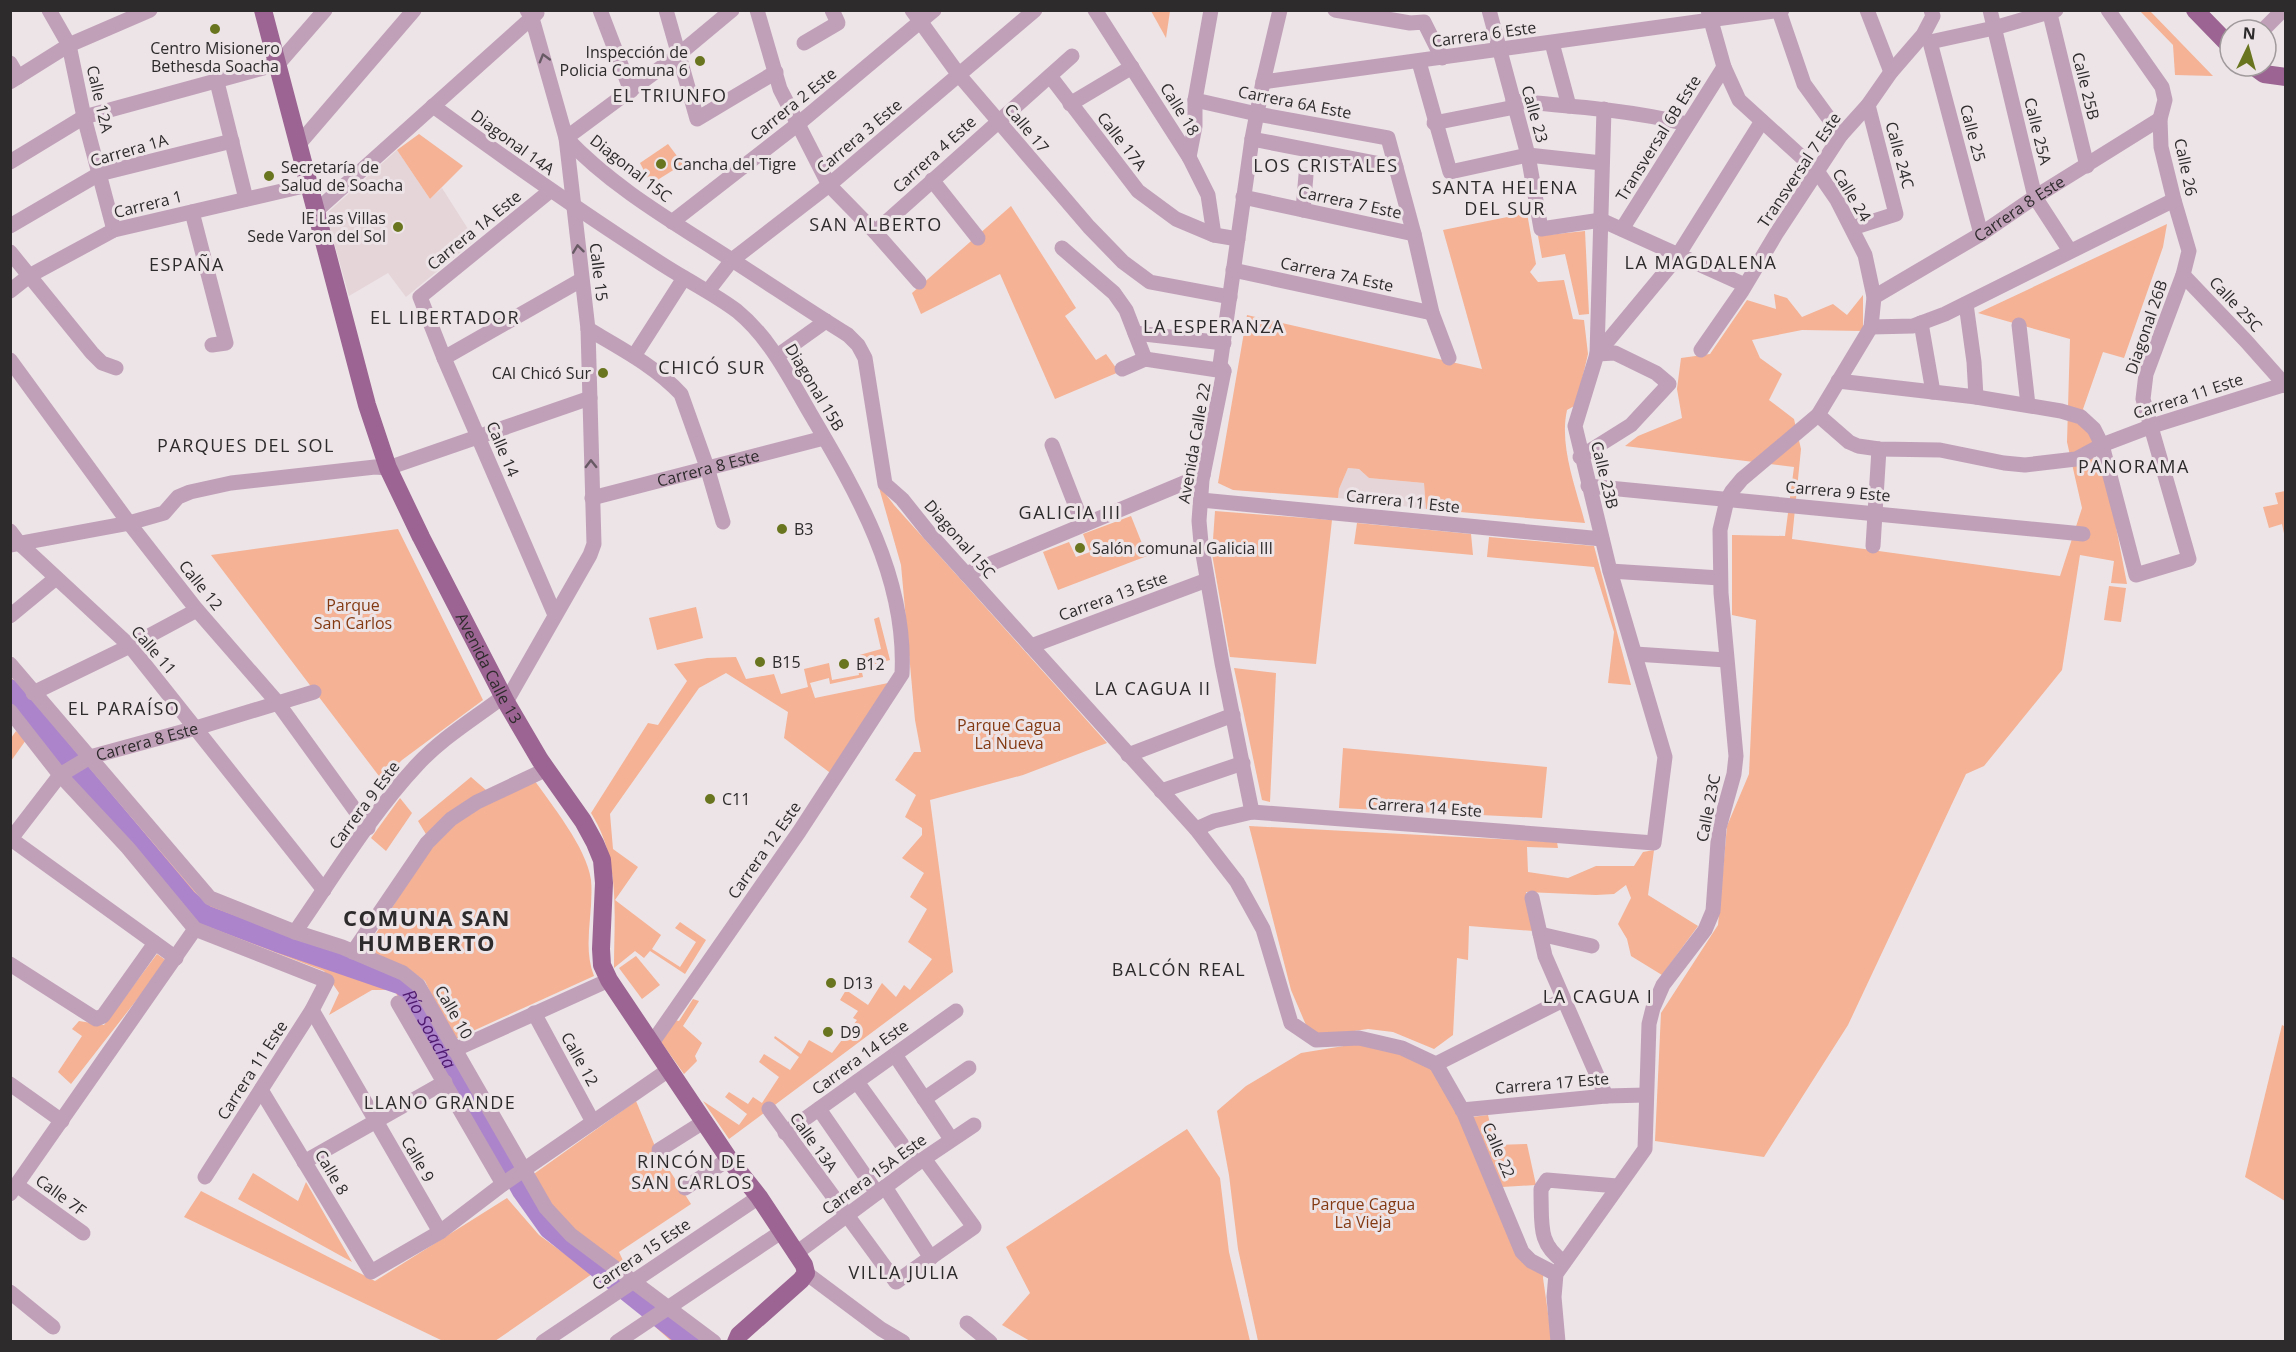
<svg xmlns="http://www.w3.org/2000/svg" width="2296" height="1352" viewBox="0 0 2296 1352" font-family="'Open Sans',sans-serif">
<rect width="100%" height="100%" fill="#ede4e7"/>
<g fill="#e5d5d9">
<polygon points="397,150 430,199 442,188 475,240 406,297 388,273 349,296 326,214"/>
<polygon points="1348,468 1359,469 1369,478 1424,483 1426,509 1338,498 1339,489"/>
</g>
<g fill="#f5b294">
<polygon points="1151,11 1170,11 1166,38"/>
<polygon points="2140,11 2150,11 2213,76 2175,75 2173,45"/>
<polygon points="419,134 463,166 430,199 397,150"/>
<polygon points="668,144 683,164 651,184 640,163"/>
<polygon points="1011,206 1076,308 1065,316 1096,360 1106,354 1119,372 1055,399 1000,274 921,314 912,293"/>
<path d="M1527,213l9,51 -6,8 8,10 26,-2 9,39 11,1 4,34 -12,51 -9,5c-8,36 9,78 18,113l-159,-14 -2,-26 -55,-5 -10,-9 -11,-1 -9,21 -1,9 -105,-8 -15,-7 29,-168 235,54 -39,-139z"/>
<polygon points="2167,224 2163,247 2124,358 2103,352 2083,409 2100,430 2095,458 2103,459 2127,584 2111,583 2114,561 2080,555 2062,670 1984,766 1966,774 1848,1025 1764,1157 1655,1141 1661,1013 1718,925 1727,826 1749,774 1756,620 1732,615 1732,535 1785,536 1794,467 1625,446 1638,436 1682,418 1677,389 1681,358 1710,354 1747,300 1776,309 1774,294 1787,298 1802,317 1833,304 1847,315 1863,295 1863,331 1802,330 1752,340 1760,358 1782,374 1769,400 1794,419 1801,449 1792,539 2060,576 2082,508 2067,442 2070,339 1978,313"/>
<polygon points="1585,231 1589,314 1579,315 1565,254 1542,258 1538,236"/>
<polygon points="878,484 894,505 1107,743 1023,775 930,800 953,972 729,1139 703,1101 739,1125 747,1114 725,1097 729,1092 748,1104 753,1097 762,1103 779,1077 759,1062 764,1054 790,1070 799,1057 774,1038 775,1036 801,1054 809,1040 832,1053 857,1020 853,1018 858,1011 840,1000 846,990 868,1005 882,983 896,997 904,985 910,990 932,959 908,942 927,909 910,897 924,873 902,858 922,835 922,828 905,817 916,795 895,780 914,752 921,752 915,720 901,565"/>
<polygon points="2285,491 2286,491 2285,538 2282,524 2269,528 2263,507 2278,504 2275,493"/>
<polygon points="1215,511 1332,520 1316,664 1230,657 1212,554"/>
<polygon points="1131,516 1147,556 1058,590 1043,552 1069,542 1076,557 1090,552 1083,534"/>
<polygon points="1357,523 1471,534 1473,555 1354,544"/>
<polygon points="398,529 483,700 402,760 382,780 211,555"/>
<polygon points="1489,537 1594,546 1631,685 1608,683 1614,632 1594,567 1487,557"/>
<polygon points="2109,586 2126,588 2121,622 2104,620"/>
<polygon points="696,607 703,638 657,650 649,618"/>
<path d="M879,617l11,43 -29,8 2,9 -33,7 -1,-6 -19,5 5,15 78,-16 -60,93 -49,-37 4,-26 -62,-39 -27,15 -89,126 3,35 25,18 -23,33 46,35 -9,14 28,18 16,-25 -21,-14 5,-6 26,18 -21,34 -35,-23 -6,7 -9,-7 -21,17c0,-55 7,-107 -23,-155l57,-90 10,2 29,-44 -13,-17 33,-6 29,-1 10,22 28,-5 7,20 27,-7 -4,-18 25,-6 3,17 27,-5 -3,-19 25,-7 -7,-30z"/>
<polygon points="1234,668 1276,673 1270,802 1262,800"/>
<polygon points="10,676 203,901 396,977 412,990 518,1173 555,1225 704,1341 671,1341 595,1273 542,1234 505,1181 394,990 372,990 329,1015 339,993 324,971 198,923 11,702"/>
<polygon points="16,731 26,740 11,761 11,738"/>
<polygon points="1343,748 1547,767 1542,818 1339,808"/>
<path d="M471,777l23,20 38,-20c19,27 55,71 59,103 3,33 -9,65 3,96l-141,64 -28,-59 -15,-11 -45,-19 67,-107 -14,-23z"/>
<polygon points="400,798 412,813 386,851 371,838"/>
<polygon points="1249,826 1557,842 1558,848 1527,847 1528,872 1568,878 1596,866 1634,866 1643,852 1654,850 1648,895 1698,926 1662,975 1631,956 1627,939 1618,924 1631,898 1626,885 1614,894 1596,895 1526,892 1534,931 1469,926 1468,960 1457,958 1453,1035 1434,1049 1393,1032 1368,1029 1319,1036 1306,1025 1291,990"/>
<polygon points="157,954 167,961 71,1084 58,1072 82,1036 72,1029 79,1021 104,1025"/>
<polygon points="636,956 660,985 642,999 619,968"/>
<polygon points="693,999 699,1001 683,1026 702,1043 695,1056 697,1061 684,1074 659,1039 674,1020 679,1021"/>
<polygon points="2282,1025 2286,1027 2285,1201 2245,1177"/>
<polygon points="1362,1043 1405,1053 1431,1066 1462,1114 1519,1253 1544,1272 1543,1278 1552,1341 1258,1341 1238,1249 1229,1175 1217,1111 1246,1086 1301,1053"/>
<polygon points="636,1101 665,1170 670,1171 691,1204 619,1252 627,1269 573,1231 548,1204 531,1176"/>
<polygon points="1488,1115 1495,1145 1527,1144 1536,1185 1502,1187 1472,1117"/>
<polygon points="1187,1129 1220,1178 1229,1252 1250,1341 1030,1341 1002,1325 1030,1293 1006,1247"/>
<polygon points="253,1173 298,1201 306,1182 352,1262 238,1199"/>
<polygon points="201,1191 375,1281 507,1198 539,1235 592,1274 495,1341 443,1341 184,1217"/>
</g>
<g fill="none" stroke-linecap="round" stroke-linejoin="round">
<path stroke="#ac84cc" stroke-width="20" id="s1" d="M10,689l177,210 18,16 72,27 125,43 7,7 113,199 27,38 141,113"/>
<g stroke="#c0a0b9" stroke-width="15">
<polyline points="49,10 69,45 84,117 114,230"/>
<polyline points="600,10 631,91"/>
<polyline points="666,10 697,119 776,72"/>
<path d="M732,10l-54,45 -112,83c47,50 109,85 166,122 39,25 77,51 116,75l10,10 7,13 20,126 17,15 28,35 266,295 41,53 26,47 28,94 25,17 43,-2 43,10 34,16"/>
<polyline points="757,10 780,89 829,185 875,232 919,282"/>
<polyline points="912,10 959,75 1089,227 1123,262 1150,282 1230,297"/>
<polyline points="1095,10 1189,157 1208,195 1214,235"/>
<polyline points="1335,10 1410,23 1424,22 1442,58"/>
<polyline points="1489,10 1528,155 1541,229 1601,220 1745,285"/>
<polyline points="1867,10 1891,72"/>
<polyline points="1990,10 2035,197 2070,251"/>
<polyline points="1779,11 1804,84 1841,135"/>
<polyline points="2050,14 2087,166"/>
<polyline points="2263,30 2283,10"/>
<polyline points="1930,42 1981,234"/>
<polyline points="1930,42 1994,28 2056,10"/>
<polyline points="804,43 838,23 832,10"/>
<polyline points="1552,43 1569,106"/>
<polyline points="1419,62 1450,172 1528,155 1602,163"/>
<polyline points="10,63 18,77"/>
<polyline points="1050,76 1138,191 1176,219 1214,235 1238,239"/>
<polyline points="10,82 69,45 150,10"/>
<polyline points="217,82 246,199"/>
<polyline points="1263,82 1782,10"/>
<polyline points="1195,100 1257,114 1388,138 1414,234 1432,313 1449,358"/>
<path d="M1513,101c58,5 117,9 174,23"/>
<polyline points="1070,104 1132,67"/>
<path d="M433,106c62,45 125,90 189,132 20,13 40,27 61,39 18,11 37,21 54,34 33,27 52,66 73,102 47,80 97,165 92,261l-103,158 -147,211"/>
<polyline points="1434,123 1515,107"/>
<polyline points="1252,139 1396,167"/>
<polyline points="298,145 414,10"/>
<polyline points="1189,157 1195,126 1195,100 1211,10"/>
<polyline points="10,162 84,117 278,64 325,10"/>
<polyline points="932,180 978,238"/>
<polyline points="550,191 420,297 444,358 555,615"/>
<polyline points="1243,197 1414,234"/>
<polyline points="1303,210 1306,175"/>
<polyline points="192,212 226,343 212,345"/>
<polyline points="315,212 537,13"/>
<polyline points="672,222 798,124 934,10"/>
<polyline points="10,226 99,174 232,141"/>
<polyline points="1852,228 1896,214 1868,105"/>
<polyline points="1622,229 1724,67"/>
<polyline points="875,232 1072,56"/>
<polyline points="1062,248 1114,293 1126,310 1145,359"/>
<polyline points="10,252 92,353 102,363 116,368"/>
<polyline points="1233,270 1432,313"/>
<polyline points="2183,275 2246,341 2286,386"/>
<polyline points="10,291 29,276 114,230 308,185"/>
<polyline points="708,291 732,260 829,185 1035,10"/>
<path id="s2" d="M1874,297l107,-63 54,-37 125,-78"/>
<polyline points="1966,304 1974,362 1976,397"/>
<polyline points="1921,323 1933,392"/>
<polyline points="2019,325 2028,405"/>
<polyline points="1871,327 1913,326 1945,314 2174,200"/>
<path d="M588,329c32,19 67,37 93,65l26,73 16,55"/>
<polyline points="1135,333 1224,343"/>
<polyline points="1701,350 1742,291 1776,234 1841,135 1868,105 1891,72 1923,35 1933,16 1931,10"/>
<polyline points="1597,354 1675,260 1762,121"/>
<polyline points="634,356 684,278"/>
<polyline points="777,356 826,321"/>
<polyline points="444,358 581,280"/>
<polyline points="1145,359 1224,371"/>
<polyline points="10,360 129,523 197,610 277,702 368,828"/>
<polyline points="1122,369 1145,359"/>
<polyline points="1838,381 1976,397 2061,411 2081,417 2094,429 2102,445 2136,575 2189,559 2143,399 2146,374 2183,275 2189,251 2174,200 2161,147 2160,119 2165,100 2162,87 2108,10"/>
<polyline points="1818,415 1849,442 1858,446 1879,449 1940,450 2004,463 2025,465 2076,459 2102,445 2152,426 2286,384"/>
<polyline points="1052,445 1080,517 1085,524"/>
<polyline points="1580,457 1631,425 1669,384 1656,373 1615,353 1597,354"/>
<polyline points="1588,486 2083,534"/>
<path id="s3" d="M592,498l232,-60"/>
<polyline points="1201,500 1602,539"/>
<polyline points="10,531 19,543 130,646 324,890"/>
<polyline points="10,545 129,523 164,513 178,497 190,492 231,483 375,467 388,468 590,398"/>
<polyline points="1873,546 1879,449"/>
<polyline points="1610,571 1720,578"/>
<polyline points="966,574 1203,475"/>
<polyline points="10,616 56,578"/>
<polyline points="1031,646 1207,580"/>
<polyline points="1635,654 1726,660"/>
<polyline points="10,664 210,898 295,932 342,947 403,973 418,985 546,1208 571,1235 714,1342"/>
<polyline points="33,693 130,646 197,610"/>
<polyline points="10,711 60,775 128,848 195,929 327,981 312,1010 205,1177"/>
<polyline points="1128,755 1233,715"/>
<polyline points="1161,791 1243,763"/>
<polyline points="1252,812 1222,663 1201,543 1199,521 1202,480 1224,371 1220,365 1252,139 1263,82 1280,10"/>
<polyline points="1196,829 1214,821 1252,812 1654,843 1665,757 1610,571 1575,426 1597,354 1604,109"/>
<polyline points="11,839 176,958"/>
<path id="s4" d="M10,840l50,-65 30,-18 106,-29 118,-36"/>
<polyline points="1532,898 1545,956 1606,1096"/>
<path d="M295,932c39,-56 76,-118 122,-167 24,-26 55,-45 83,-66l6,3 84,-147 4,-11 -6,-215 -22,-191 -34,-120 -5,-8"/>
<polyline points="1540,934 1592,946"/>
<polyline points="353,952 427,843 451,819 477,802 547,769"/>
<polyline points="10,964 96,1019 103,1016 155,943"/>
<polyline points="398,1003 503,1184"/>
<polyline points="312,1010 440,1232"/>
<polyline points="534,1013 593,1122"/>
<polyline points="454,1050 609,980"/>
<polyline points="895,1055 951,1139"/>
<polyline points="1436,1064 1464,1113 1522,1252 1531,1261 1556,1274"/>
<polyline points="1436,1064 1563,1000"/>
<polyline points="857,1082 916,1164"/>
<polyline points="10,1084 62,1121"/>
<polyline points="261,1090 371,1272 440,1232 503,1184 670,1069"/>
<polyline points="924,1099 969,1068"/>
<polyline points="769,1109 896,1282 974,1227 925,1160"/>
<polyline points="819,1109 877,1193"/>
<polyline points="1462,1110 1606,1096 1646,1095"/>
<polyline points="785,1133 956,1011"/>
<polyline points="659,1150 705,1121"/>
<polyline points="304,1162 445,1082"/>
<polyline points="18,1186 83,1233"/>
<polyline points="885,1187 931,1258"/>
<polyline points="685,1188 729,1159"/>
<polyline points="10,1194 195,929"/>
<polyline points="795,1254 916,1164 974,1125"/>
<path d="M1564,1262c-26,-18 -22,-37 -23,-66v-7l6,-9 70,6"/>
<polyline points="806,1273 881,1329 903,1342"/>
<polyline points="10,1292 53,1327"/>
<polyline points="967,1323 990,1342"/>
<polyline points="543,1342 759,1197"/>
<polyline points="617,1342 781,1232"/>
<polyline points="1558,1342 1554,1297 1556,1274 1645,1149 1649,1024 1653,1008 1663,985 1705,930 1713,911 1719,828 1734,774 1736,756 1721,593 1720,530 1727,500 1732,491 1742,479 1818,415 1871,327 1874,297 1865,255 1837,200 1817,171 1739,100 1724,67 1708,10"/>
</g>
<g stroke="#9b6492" stroke-width="18">
<path id="s5" d="M263,10l104,395 21,63 33,69 85,165 34,58 43,61 12,22 7,17 2,23 -3,66 1,16 7,15 120,179 30,38 45,68 2,8 -5,7 -62,55 -3,7"/>
<polyline points="2195,10 2230,46"/>
<polyline points="2253,66 2264,74 2286,77"/>
</g>
</g>
<defs><path id="oneway-chevron" d="M-2-3.5L2.5 0L-2 3.5" fill="none" stroke-width="1.6" stroke-linecap="round" stroke-linejoin="round" transform="scale(1.5)"/></defs>
<g stroke="#685a64">
<use href="#oneway-chevron" transform="translate(544 58) rotate(-106)"/>
<use href="#oneway-chevron" transform="translate(578 249) rotate(-97)"/>
<use href="#oneway-chevron" transform="translate(591 464) rotate(-91)"/>
</g>
<g fill="#6a751f" stroke="#ede4e7" stroke-width="2">
<circle cx="215" cy="29" r="6"/>
<circle cx="700" cy="61" r="6"/>
<circle cx="661" cy="164" r="6"/>
<circle cx="269" cy="176" r="6"/>
<circle cx="398" cy="227" r="6"/>
<circle cx="603" cy="373" r="6"/>
<circle cx="782" cy="529" r="6"/>
<circle cx="1080" cy="548" r="6"/>
<circle cx="760" cy="662" r="6"/>
<circle cx="844" cy="664" r="6"/>
<circle cx="710" cy="799" r="6"/>
<circle cx="831" cy="983" r="6"/>
<circle cx="828" cy="1032" r="6"/>
</g>
<g text-anchor="middle" dominant-baseline="central" stroke-width="6" stroke-linejoin="round" paint-order="stroke">
<g font-size="16" fill="#2e2b2c" stroke="#ede4e7">
<text transform="translate(1484 34) rotate(-8)">Carrera 6 Este</text>
<text transform="translate(2086 86) rotate(76)">Calle 25B</text>
<text transform="translate(100 99) rotate(77)">Calle 12A</text>
<text transform="translate(1295 102) rotate(11)">Carrera 6A Este</text>
<text transform="translate(793 104) rotate(-39)">Carrera 2 Este</text>
<text transform="translate(1180 109) rotate(58)">Calle 18</text>
<text transform="translate(1535 114) rotate(74)">Calle 23</text>
<text transform="translate(1027 128) rotate(50)">Calle 17</text>
<text transform="translate(2038 131) rotate(76)">Calle 25A</text>
<text transform="translate(1973 133) rotate(75)">Calle 25</text>
<text transform="translate(859 136) rotate(-40)">Carrera 3 Este</text>
<text transform="translate(1658 138) rotate(-58)">Transversal 6B Este</text>
<text transform="translate(1122 141) rotate(52)">Calle 17A</text>
<text transform="translate(513 142) rotate(36)">Diagonal 14A</text>
<text transform="translate(129 150) rotate(-16)">Carrera 1A</text>
<text transform="translate(934 154) rotate(-42)">Carrera 4 Este</text>
<text transform="translate(1900 155) rotate(75)">Calle 24C</text>
<text transform="translate(2186 167) rotate(78)">Calle 26</text>
<text transform="translate(631 168) rotate(38)">Diagonal 15C</text>
<text transform="translate(1799 170) rotate(-56)">Transversal 7 Este</text>
<text transform="translate(1852 195) rotate(59)">Calle 24</text>
<text transform="translate(1350 202) rotate(12)">Carrera 7 Este</text>
<text transform="translate(148 204) rotate(-14)">Carrera 1</text>
<text stroke="none"><textPath href="#s2" startOffset="170">Carrera 8 Este</textPath></text>
<text transform="translate(474 230) rotate(-39)">Carrera 1A Este</text>
<text transform="translate(599 272) rotate(83)">Calle 15</text>
<text transform="translate(1337 274) rotate(12)">Carrera 7A Este</text>
<text transform="translate(2236 304) rotate(47)">Calle 25C</text>
<text transform="translate(2146 327) rotate(-71)">Diagonal 26B</text>
<text transform="translate(815 387) rotate(59)">Diagonal 15B</text>
<text transform="translate(2188 396) rotate(-18)">Carrera 11 Este</text>
<text transform="translate(1194 443) rotate(-80)">Avenida Calle 22</text>
<text transform="translate(503 449) rotate(67)">Calle 14</text>
<text stroke="none"><textPath href="#s3" startOffset="120">Carrera 8 Este</textPath></text>
<text transform="translate(1605 475) rotate(76)">Calle 23B</text>
<text transform="translate(1838 491) rotate(5)">Carrera 9 Este</text>
<text transform="translate(1403 501) rotate(6)">Carrera 11 Este</text>
<text transform="translate(960 539) rotate(49)">Diagonal 15C</text>
<text transform="translate(201 585) rotate(51)">Calle 12</text>
<text transform="translate(1113 596) rotate(-20)">Carrera 13 Este</text>
<text transform="translate(154 650) rotate(49)">Calle 11</text>
<text stroke="none"><textPath href="#s5" startOffset="699">Avenida Calle 13</textPath></text>
<text stroke="none"><textPath href="#s4" startOffset="176">Carrera 8 Este</textPath></text>
<text transform="translate(364 805) rotate(-53)">Carrera 9 Este</text>
<text transform="translate(1425 807) rotate(4)">Carrera 14 Este</text>
<text transform="translate(1708 808) rotate(-79)">Calle 23C</text>
<text transform="translate(764 850) rotate(-55)">Carrera 12 Este</text>
<text transform="translate(454 1012) rotate(60)">Calle 10</text>
<text transform="translate(860 1057) rotate(-36)">Carrera 14 Este</text>
<text transform="translate(580 1059) rotate(61)">Calle 12</text>
<text transform="translate(252 1070) rotate(-57)">Carrera 11 Este</text>
<text transform="translate(1552 1083) rotate(-5)">Carrera 17 Este</text>
<text transform="translate(814 1142) rotate(54)">Calle 13A</text>
<text transform="translate(1499 1150) rotate(67)">Calle 22</text>
<text transform="translate(418 1159) rotate(60)">Calle 9</text>
<text transform="translate(332 1172) rotate(59)">Calle 8</text>
<text transform="translate(874 1174) rotate(-36)">Carrera 15A Este</text>
<text transform="translate(61 1195) rotate(36)">Calle 7F</text>
<text transform="translate(641 1254) rotate(-34)">Carrera 15 Este</text>
</g>
<g font-size="16" fill="#2e2b2c" stroke="#ede4e7" text-anchor="start">
<text x="215" y="48" text-anchor="middle">Centro Misionero<tspan x="215" dy="18">Bethesda Soacha</tspan></text>
<text x="688" y="52" text-anchor="end">Inspección de<tspan x="688" dy="18">Policia Comuna 6</tspan></text>
<text x="673" y="164">Cancha del Tigre</text>
<text x="281" y="167">Secretaría de<tspan x="281" dy="18">Salud de Soacha</tspan></text>
<text x="386" y="218" text-anchor="end">IE Las Villas<tspan x="386" dy="18">Sede Varon del Sol</tspan></text>
<text x="591" y="373" text-anchor="end">CAI Chicó Sur</text>
<text x="794" y="529">B3</text>
<text x="1092" y="548">Salón comunal Galicia III</text>
<text x="772" y="662">B15</text>
<text x="856" y="664">B12</text>
<text x="722" y="799">C11</text>
<text x="843" y="983">D13</text>
<text x="840" y="1032">D9</text>
</g>
<g font-size="16" fill="#833a13" stroke="#ede4e7">
<text x="353" y="605">Parque<tspan x="353" dy="18">San Carlos</tspan></text>
<text x="1009" y="725">Parque Cagua<tspan x="1009" dy="18">La Nueva</tspan></text>
<text x="1363" y="1204">Parque Cagua<tspan x="1363" dy="18">La Vieja</tspan></text>
</g>
<g font-size="18" letter-spacing="1.5" fill="#2e2b2c" stroke="#ede4e7">
<text x="670" y="95">EL TRIUNFO</text>
<text x="1326" y="165">LOS CRISTALES</text>
<text x="1505" y="187">SANTA HELENA<tspan x="1505" dy="21">DEL SUR</tspan></text>
<text x="876" y="224">SAN ALBERTO</text>
<text x="1701" y="262">LA MAGDALENA</text>
<text x="187" y="264">ESPAÑA</text>
<text x="445" y="317">EL LIBERTADOR</text>
<text x="1214" y="326">LA ESPERANZA</text>
<text x="712" y="367">CHICÓ SUR</text>
<text x="246" y="445">PARQUES DEL SOL</text>
<text x="2134" y="466">PANORAMA</text>
<text x="1070" y="512">GALICIA III</text>
<text x="1153" y="688">LA CAGUA II</text>
<text x="124" y="708">EL PARAÍSO</text>
<text x="1179" y="969">BALCÓN REAL</text>
<text x="1598" y="996">LA CAGUA I</text>
<text x="440" y="1102">LLANO GRANDE</text>
<text x="692" y="1161">RINCÓN DE<tspan x="692" dy="21">SAN CARLOS</tspan></text>
<text x="904" y="1272">VILLA JULIA</text>
</g>
<g font-size="18" font-style="italic" fill="#4e196e" stroke="#ede4e7">
<text stroke="none"><textPath href="#s1" startOffset="560">Río Soacha</textPath></text>
</g>
<g font-size="22" font-weight="bold" letter-spacing="1.5" fill="#2e2b2c" stroke="#ede4e7">
<text x="427" y="917">COMUNA SAN<tspan x="427" dy="25">HUMBERTO</tspan></text>
</g>
</g>
<rect width="2296" height="1352" fill="none" stroke="#2e2b2c" stroke-width="24"/>
<g transform="translate(2248 48) rotate(5)"><circle r="28" fill="#ede4e7" stroke="#a19a9c" stroke-width="1.5"/>
<path d="M0-4.5L10 22L0 15L-10 22Z" fill="#6a751f"/>
<text y="-9" font-size="16" font-weight="bold" text-anchor="middle" fill="#2e2b2c">N</text>
</g>
</svg>
